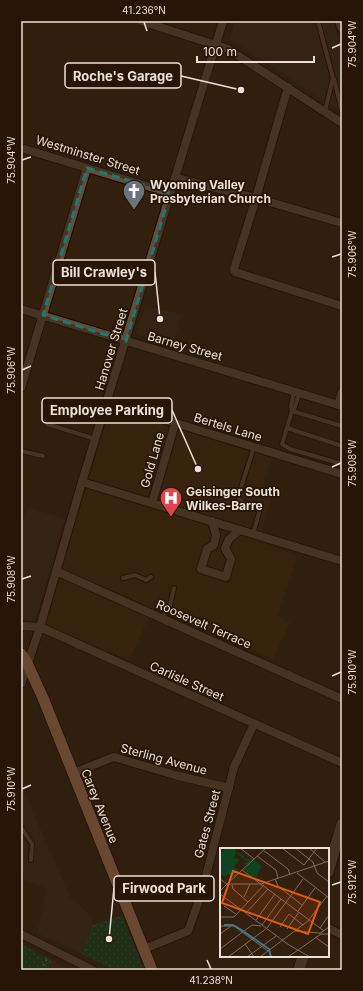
<svg xmlns="http://www.w3.org/2000/svg" width="363" height="991" viewBox="0 0 363 991" font-family="Inter,sans-serif">
<defs>
<pattern id="green-dots" width="8" height="8" patternUnits="userSpaceOnUse"><rect width="8" height="8" fill="#0f4421"/><path d="M2 2h.1M6 6h.1" fill="none" stroke="#325f40" stroke-width="1.8" stroke-linecap="round"/></pattern>
</defs>
<rect width="100%" height="100%" fill="#321f0e"/>
<g fill="#35291a">
<polygon points="235,21 333,21 342,49 342,113 230,39"/>
<polygon points="146,306 181,314 173,346 136,334"/>
<polygon points="27,507 65,519 35,621 21,620 21,527"/>
<polygon points="21,789 23,789 70,897 91,916 93,926 82,954 37,933 47,889 25,880 21,866"/>
</g>
<g fill="#3e260f">
<polygon points="110,410 273,456 262,490 272,494 259,543 297,555 278,616 290,622 273,659 154,607 129,660 45,626 62,567"/>
<polygon points="21,944 71,970 21,970"/>
</g>
<g fill="url(#green-dots)">
<polygon points="122,915 144,970 115,970 82,954 93,925"/>
<polygon points="21,944 52,960 47,970 21,970"/>
</g>
<g fill="none" stroke-linecap="round" stroke-linejoin="round">
<g stroke="#190800" stroke-width="6">
<g id="service">
<polyline points="318,21 333,78 325,111"/>
<polyline points="334,79 342,112"/>
<polyline points="299,393 295,407 292,411 282,444 290,449 342,464"/>
<polyline points="292,411 342,426"/>
<polyline points="292,411 291,407 294,391"/>
<polyline points="47,424 95,439"/>
<polyline points="287,428 342,446"/>
<polyline points="21,451 43,456"/>
<polyline points="253,534 259,513 258,508 242,502 239,499 239,494 254,447"/>
<polyline points="123,578 135,575 146,580 151,577"/>
<polyline points="162,618 170,605 174,588"/>
<polyline points="21,827 32,844 31,860"/>
</g>
</g>
<g stroke="#190800" stroke-width="10">
<g id="minor">
<polyline points="141,21 228,49 342,123"/>
<polyline points="288,87 256,198 234,269 235,272 342,306"/>
<polyline points="21,148 170,193"/>
<polyline points="176,178 256,198 342,223"/>
<polyline points="21,309 342,406"/>
<polyline points="21,388 87,168"/>
<polyline points="107,402 342,474"/>
<polyline points="338,405 342,392"/>
<polyline points="82,482 342,561"/>
<polyline points="152,503 175,424"/>
<polyline points="212,521 216,535 214,545 207,549 201,569 226,577 231,559 225,548 229,539 240,530"/>
<polyline points="56,571 342,699"/>
<polyline points="21,626 40,627 342,763"/>
<polyline points="21,684 40,627 82,482 223,21"/>
<polyline points="73,773 114,757 175,775 229,788"/>
<polyline points="328,928 342,935"/>
<polyline points="21,934 93,970"/>
<polyline points="144,949 188,931 201,895 234,767 254,724"/>
</g>
</g>
<g stroke="#190800" stroke-width="12">
<polyline id="tertiary" points="340,21 342,27"/>
</g>
<g stroke="#190800" stroke-width="13">
<g id="secondary">
<polyline points="328,872 342,824"/>
<polyline points="299,970 303,956"/>
</g>
</g>
<g stroke="#190800" stroke-width="13">
<polyline id="primary" points="21,654 27,663 43,698 152,970"/>
</g>
<polyline stroke="#928275" stroke-width="1.5" stroke-dasharray="2 3" stroke-linecap="butt" points="41,970 48,957"/>
<use href="#service" stroke="#624d3b" stroke-width="4"/>
<use href="#minor" stroke="#624d3b" stroke-width="8"/>
<use href="#tertiary" stroke="#624d3b" stroke-width="10"/>
<use href="#secondary" stroke="#624d3b" stroke-width="11"/>
<use href="#primary" stroke="#ad7b5d" stroke-width="11"/>
</g>
<path d="M0 0H363V991H0ZM87,168l83,25 -44,148 -83,-26z" fill="#321f0e" fill-opacity=".55" fill-rule="evenodd"/>
<path fill="none" stroke="#1a7b73" stroke-width="3" stroke-dasharray="8 5" stroke-linejoin="round" d="M87,168l83,25 -44,148 -83,-26z"/>
<path fill="none" stroke="#ede0d6" stroke-width="1.5" d="M144,22l3,9M332,48l9,-4M22,160l9,-3M332,257l9,-3M22,370l9,-4M332,467l9,-4M22,579l9,-3M332,676l9,-4M22,789l9,-4M332,885l9,-3M207,960l4,9"/>
<defs>
<g id="church-pin" transform="scale(1.15)"><path d="M0 17L-7.5 6A9.5 9.5 0 1 1 7.5 6Z" fill="#6b7280" stroke="#271605"/><path d="M-1.2-6h2.4v3.5h3.3v2.4h-3.3V6h-2.4V-.1h-3.3v-2.4h3.3Z" fill="#fff"/></g>
<g id="hospital-pin" transform="scale(1.15)"><path d="M0 17L-7.5 6A9.5 9.5 0 1 1 7.5 6Z" fill="#e0444e" stroke="#271605"/><path d="M-5-5h3v3.5h4V-5h3V5h-3V1.5h-4V5h-3Z" fill="#fff"/></g>
</defs>
<g fill-rule="evenodd">
<use href="#church-pin" x="134" y="191"/>
<use href="#hospital-pin" x="171" y="498"/>
</g>
<g text-anchor="middle" dominant-baseline="central" stroke-width="3.5" stroke-linejoin="round" paint-order="stroke">
<g font-size="12" fill="#ede0d6" stroke="#271605">
<text transform="translate(88 155) rotate(17)">Westminster Street</text>
<text transform="translate(185 346) rotate(16)">Barney Street</text>
<text transform="translate(111 349) rotate(-73)">Hanover Street</text>
<text transform="translate(228 427) rotate(17)">Bertels Lane</text>
<text transform="translate(152 460) rotate(-74)">Gold Lane</text>
<text transform="translate(204 624) rotate(24)">Roosevelt Terrace</text>
<text transform="translate(187 681) rotate(24)">Carlisle Street</text>
<text transform="translate(164 759) rotate(15)">Sterling Avenue</text>
<text transform="translate(100 806) rotate(68)">Carey Avenue</text>
<text transform="translate(207 824) rotate(-75)">Gates Street</text>
</g>
<g font-size="12" font-weight="bold" fill="#ede0d6" stroke="#271605" text-anchor="start">
<text x="150" y="184">Wyoming Valley<tspan x="150" dy="14">Presbyterian Church</tspan></text>
<text x="186" y="491">Geisinger South<tspan x="186" dy="14">Wilkes-Barre</tspan></text>
</g>
</g>
<g transform="translate(220 848)">
<rect width="109" height="109" fill="#321f0e"/>
<path d="M5,0h12l-2,3 8,4 2,4h8l-6,6 -2,-1 -5,5 5,-6 4,-2 -4,-1 -9,-8 -2,6 6,1 -6,8 5,4 2,-1 -7,7 -6,-3 -3,3 -5,-4v-18z" fill="#0f4421"/>
<path d="M34,12l8,6 -7,13 -11,-9z" fill="#0f4421"/>
<path fill="none" stroke="#317998" stroke-width="2" d="M4,77h9l7,4 29,20 2,8"/>
<path fill="none" stroke="#7d6c5e" stroke-width="1" d="M20,0l14,11M62,0l22,17 13,-17M75,0l18,14 4,11 12,9M89,0l16,14M43,2l25,19 2,6M37,8l19,14 2,8M22,22l82,61M77,25l32,25M0,31l7,5 39,-36M55,31l3,7 24,19M12,37l1,4 15,13M0,43l7,-7h34l68,-23M0,46l69,51 21,12M24,49l6,-13M4,58l12,8M78,63l17,-23M26,65l22,-24M0,69h14l30,-32M36,72l19,-26M42,77l19,-26M0,78h14l34,25M60,79l9,-13 14,11M100,80l9,-13M67,81l12,-17M75,83l25,2M0,86l11,-8M99,86l10,-7M95,89l14,10M25,96l9,13M0,101l32,-24 9,1M8,109l39,-29 36,-49M27,109l29,-21M40,109l48,-36 19,-25M68,109l33,-23h8"/>
<path fill="#e8590c" fill-opacity="0.15" stroke="#e8590c" stroke-width="2" d="M13,23l87,31 -12,32 -86,-31z"/>
<rect width="109" height="109" fill="none" stroke="#ede0d6" stroke-width="2"/>
</g>
<path fill="none" stroke="#ede0d6" stroke-width="1.5" d="M241 90L181 76M160 319L155 272M198 469L172 410M109 939L114 888"/>
<g fill="#ede0d6" stroke="#271605" stroke-width="1.5">
<circle cx="241" cy="90" r="4"/>
<circle cx="160" cy="319" r="4"/>
<circle cx="198" cy="469" r="4"/>
<circle cx="109" cy="939" r="4"/>
</g>
<g fill="#271605" stroke="#ede0d6" stroke-width="1.5">
<rect x="65" y="63" width="116" height="25" rx="4"/>
<rect x="53" y="260" width="102" height="25" rx="4"/>
<rect x="42" y="398" width="130" height="25" rx="4"/>
<rect x="114" y="876" width="100" height="25" rx="4"/>
</g>
<g font-size="13" text-anchor="middle" font-weight="bold" fill="#ede0d6">
<text x="123" y="81">Roche's Garage</text>
<text x="104" y="277">Bill Crawley's</text>
<text x="107" y="415">Employee Parking</text>
<text x="164" y="893">Firwood Park</text>
</g>
<rect width="363" height="991" fill="none" stroke="#271605" stroke-width="44"/>
<path d="M197 56v6h117v-6" fill="none" stroke="#ede0d6" stroke-width="2"/>
<text x="203" y="56" font-size="12" fill="#ede0d6" stroke="#271605" stroke-width="3" paint-order="stroke">100 m</text>
<rect x="22" y="22" width="319" height="947" fill="none" stroke="#ede0d6" stroke-width="1.5"/>
<g font-size="10" text-anchor="middle" fill="#ede0d6">
<text x="144" y="14">41.236°N</text>
<text transform="translate(352 44) rotate(-90)" y="4">75.904°W</text>
<text transform="translate(11 160) rotate(-90)" y="4">75.904°W</text>
<text transform="translate(352 254) rotate(-90)" y="4">75.906°W</text>
<text transform="translate(11 370) rotate(-90)" y="4">75.906°W</text>
<text transform="translate(352 463) rotate(-90)" y="4">75.908°W</text>
<text transform="translate(11 579) rotate(-90)" y="4">75.908°W</text>
<text transform="translate(352 672) rotate(-90)" y="4">75.910°W</text>
<text transform="translate(11 789) rotate(-90)" y="4">75.910°W</text>
<text transform="translate(352 882) rotate(-90)" y="4">75.912°W</text>
<text x="211" y="984">41.238°N</text>
</g>
</svg>
